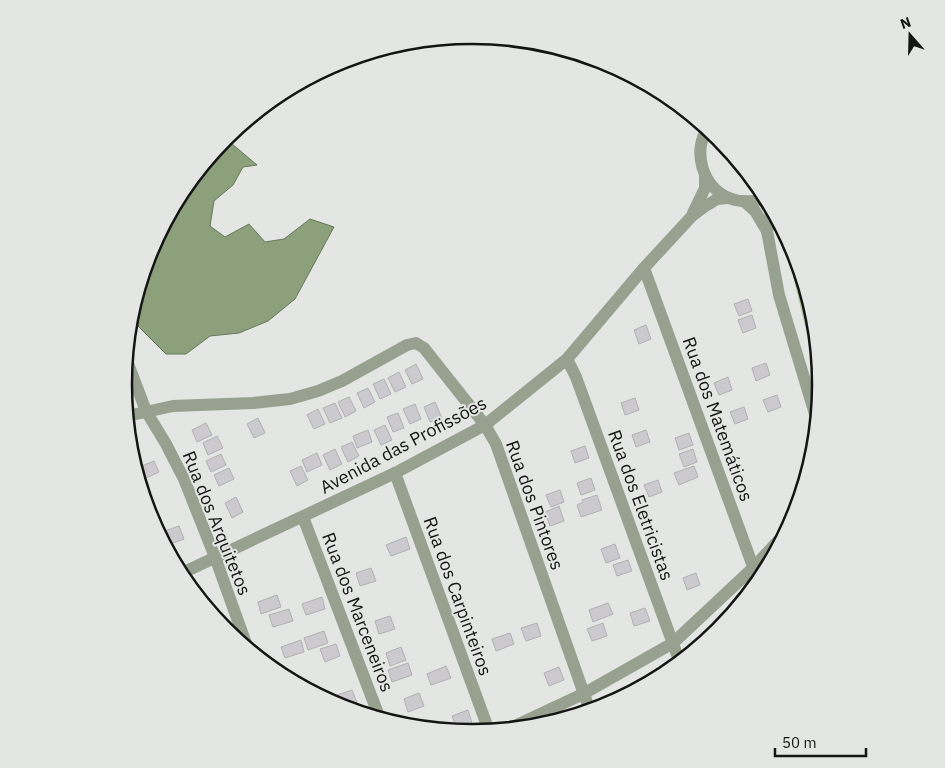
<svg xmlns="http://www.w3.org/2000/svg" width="945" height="768" viewBox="0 0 945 768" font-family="'IBM Plex Sans',sans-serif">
<rect width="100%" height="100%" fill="#e3e6e2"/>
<polygon fill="#afc1a2" points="781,225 795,251 815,316 821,379 811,351"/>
<polygon fill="#8ca17b" stroke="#68775c" points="225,138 257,165 243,167 233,185 214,201 210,226 225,237 249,224 265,242 284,239 310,219 334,227 295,299 268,321 239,333 210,336 186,354 166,354 134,322 131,314 150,250 182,190 211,156 215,154 216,149"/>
<g fill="#cccacf" stroke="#b1b0b4">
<polygon points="748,299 752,311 739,316 734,304"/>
<polygon points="752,315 756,328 743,333 738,320"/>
<polygon points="646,325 651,339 639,344 634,330"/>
<polygon points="766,363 770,375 756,381 752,368"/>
<polygon points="416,364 423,379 412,384 405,370"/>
<polygon points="399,372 406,387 395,392 388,378"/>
<polygon points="728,377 732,390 719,395 714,383"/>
<polygon points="384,379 391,394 380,399 373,384"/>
<polygon points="368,388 375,402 364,408 357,393"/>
<polygon points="777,395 781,407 768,412 763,400"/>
<polygon points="349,397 356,411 345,417 338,402"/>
<polygon points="635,398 639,410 625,415 621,403"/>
<polygon points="435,402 442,418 430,422 424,407"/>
<polygon points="335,403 342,418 330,423 323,408"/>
<polygon points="415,404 421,419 410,424 403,409"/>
<polygon points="744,407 748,419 735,424 730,412"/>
<polygon points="318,409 325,424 314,429 307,415"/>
<polygon points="398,413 404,428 393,432 387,417"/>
<polygon points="258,418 265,433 254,438 247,424"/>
<polygon points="206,423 212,435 197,442 192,430"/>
<polygon points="385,425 392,440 381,445 374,430"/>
<polygon points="368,430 372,442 357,448 353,436"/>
<polygon points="646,430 650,442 636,447 632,435"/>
<polygon points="689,433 693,445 679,450 675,438"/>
<polygon points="217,436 223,448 208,455 203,443"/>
<polygon points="352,442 359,456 348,462 341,447"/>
<polygon points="585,446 589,458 575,463 571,451"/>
<polygon points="335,449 342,464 330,470 323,455"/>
<polygon points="693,449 697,462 684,467 679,454"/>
<polygon points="317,453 322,465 307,472 302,460"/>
<polygon points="221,454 226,465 211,472 206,461"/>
<polygon points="154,461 159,472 144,479 139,467"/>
<polygon points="301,466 308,480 297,486 290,471"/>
<polygon points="694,466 698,477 679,485 674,473"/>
<polygon points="229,468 234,479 219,486 214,475"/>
<polygon points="591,478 595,490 581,495 577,483"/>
<polygon points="658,480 662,492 649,497 644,485"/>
<polygon points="560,490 564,502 551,507 546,495"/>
<polygon points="597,495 602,510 581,517 577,505 583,502 582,500"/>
<polygon points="236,497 243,512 232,518 225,503"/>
<polygon points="559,506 564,521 550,526 545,512"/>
<polygon points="179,526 184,539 165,546 159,533"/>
<polygon points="406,537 410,549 391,556 386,545"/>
<polygon points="615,544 620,558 606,563 601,549"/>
<polygon points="628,560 632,571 617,576 613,565"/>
<polygon points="371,568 376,581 360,586 356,573"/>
<polygon points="696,573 700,585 687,590 683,578"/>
<polygon points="277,595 281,607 261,614 258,602"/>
<polygon points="322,597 325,609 306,615 302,604"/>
<polygon points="209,598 214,610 210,612 201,601"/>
<polygon points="608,603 613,614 593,622 589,610"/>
<polygon points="645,608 650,621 634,626 630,613"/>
<polygon points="289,609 293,621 273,627 269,615"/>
<polygon points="390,616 395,629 379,634 375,621"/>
<polygon points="537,623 541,636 526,641 521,628"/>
<polygon points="603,623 607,636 592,641 587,629"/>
<polygon points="324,631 328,643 308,650 304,638"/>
<polygon points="510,633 514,644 496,651 492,639"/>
<polygon points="301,640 304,652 285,658 281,647"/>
<polygon points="336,644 340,656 325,662 320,649"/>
<polygon points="401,647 406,660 390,666 386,653"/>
<polygon points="408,663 412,675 392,682 388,670"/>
<polygon points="446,666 451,678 431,685 427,674"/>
<polygon points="559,667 564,680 549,686 544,673"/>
<polygon points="352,690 357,703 343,708 341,707 337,695"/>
<polygon points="419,693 424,706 408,712 404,699"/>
<polygon points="468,710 472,723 457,729 452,716"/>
</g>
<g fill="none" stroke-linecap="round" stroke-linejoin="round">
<g stroke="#98a190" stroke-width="12">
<path d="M708,128c-16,22 -6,59 21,70 12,5 25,4 38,0"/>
<polyline points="744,201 755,211 767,231 779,295 818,424"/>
<polyline points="693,213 705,188 705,175"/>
<polyline points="767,231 772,208"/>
<polyline points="644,268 759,583"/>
<polyline points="126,358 146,411 166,444 184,479 215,557 248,649"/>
<polyline points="567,359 576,377 680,663"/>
<polyline points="127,416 173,406 253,403 290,399 318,391 342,381 407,345 416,343 424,348 485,425 496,444 590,711"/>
<polyline points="395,473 489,731"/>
<polyline points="303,517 380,719"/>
<polyline points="180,574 395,473 485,425 567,359 644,268 692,216 704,207 717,199 728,198"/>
<polyline points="506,730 583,694 673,643 753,568 790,528"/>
</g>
</g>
<g text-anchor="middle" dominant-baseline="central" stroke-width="4" stroke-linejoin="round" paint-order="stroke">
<g font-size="18" fill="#151614" stroke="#e3e6e2">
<text transform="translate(718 419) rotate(70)">Rua dos Matemáticos</text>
<text transform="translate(403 445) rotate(-28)">Avenida das Profissões</text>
<text transform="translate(535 505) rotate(70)">Rua dos Pintores</text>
<text transform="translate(641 505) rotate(70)">Rua dos Eletricistas</text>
<text transform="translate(217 523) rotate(68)">Rua dos Arquitetos</text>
<text transform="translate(458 596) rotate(70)">Rua dos Carpinteiros</text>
<text transform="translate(358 612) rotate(69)">Rua dos Marceneiros</text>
</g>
</g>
<path d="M0 0H945V768H0ZM132 384a340 340 0 1 1 680 0a340 340 0 1 1-680 0Z" fill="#e3e6e2" fill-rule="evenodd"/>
<path fill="none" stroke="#151614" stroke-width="2.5" d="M132 384a340 340 0 1 1 680 0a340 340 0 1 1-680 0Z"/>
<g transform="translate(910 35) rotate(340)" stroke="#e3e6e2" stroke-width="4" paint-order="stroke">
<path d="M0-4L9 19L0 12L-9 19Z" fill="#151614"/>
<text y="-8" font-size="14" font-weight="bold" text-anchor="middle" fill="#151614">N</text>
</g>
<path d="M775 748v8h91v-8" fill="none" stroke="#151614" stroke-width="2.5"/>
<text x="782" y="748" font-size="15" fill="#151614" stroke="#e3e6e2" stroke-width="4" paint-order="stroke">50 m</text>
</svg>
